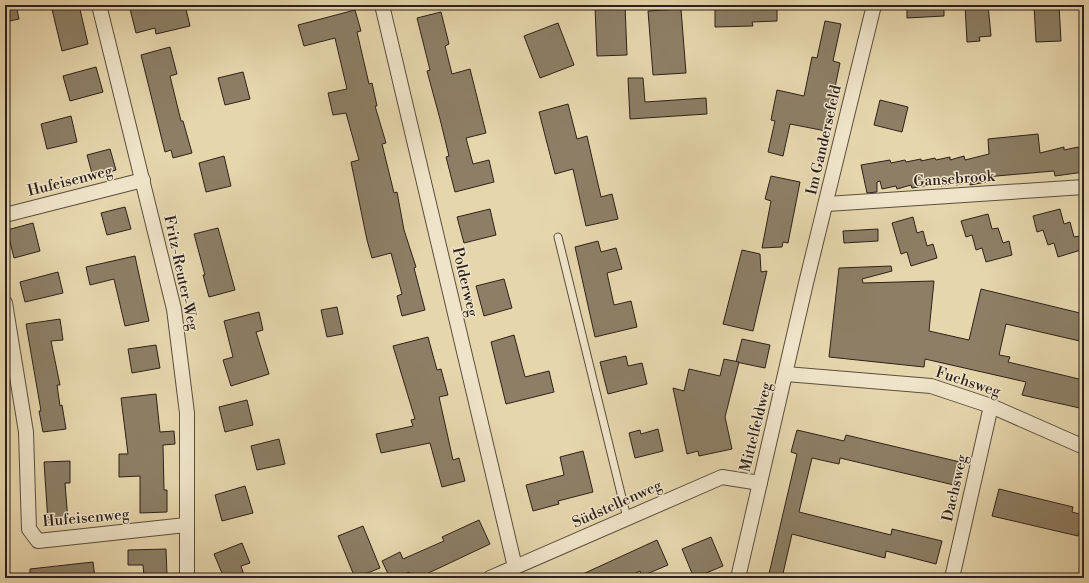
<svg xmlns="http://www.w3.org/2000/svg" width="1089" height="583" viewBox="0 0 1089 583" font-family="'Libre Bodoni',serif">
<rect width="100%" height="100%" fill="#e6d6ac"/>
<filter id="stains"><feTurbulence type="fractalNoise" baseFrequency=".005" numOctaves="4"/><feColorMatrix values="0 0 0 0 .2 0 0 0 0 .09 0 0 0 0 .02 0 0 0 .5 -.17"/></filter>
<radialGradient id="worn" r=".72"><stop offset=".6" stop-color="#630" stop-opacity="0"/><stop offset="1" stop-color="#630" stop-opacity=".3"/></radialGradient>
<g fill="#8d7f66" stroke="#2d211a">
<polygon points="5,5 16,5 19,19 5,22"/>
<polygon points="51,5 79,5 88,44 62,51"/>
<polygon points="147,5 185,5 190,26 156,34 155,28 136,33 130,9"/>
<polygon points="625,5 627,55 597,56 595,7"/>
<polygon points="715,5 777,5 777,21 752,22 753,26 715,27"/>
<polygon points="907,5 944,5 944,16 907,18"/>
<polygon points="965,5 988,5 991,36 979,37 980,41 967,42"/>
<polygon points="1034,5 1059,5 1061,41 1036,42"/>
<polygon points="681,9 686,73 653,75 648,11"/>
<polygon points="355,10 361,31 357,32 369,84 372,83 377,106 375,106 386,143 382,144 394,193 397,192 404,230 416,267 414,268 425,310 402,316 397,296 402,294 391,253 372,258 367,240 351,162 359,160 346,113 333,115 328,93 347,89 335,38 304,46 298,25"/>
<polygon points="441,12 449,44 445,46 452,74 470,69 486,133 466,138 473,164 489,160 494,182 455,192 446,157 449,156 440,119 427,71 430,70 417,18"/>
<polygon points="825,21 841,24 833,61 840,63 826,131 790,124 783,156 768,152 775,121 771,120 777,90 804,96 812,57 817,58"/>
<polygon points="558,23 574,65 540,78 524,36"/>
<polygon points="170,47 177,74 170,76 181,121 183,121 192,153 173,158 171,150 165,152 141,55"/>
<polygon points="96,67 103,92 70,101 63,76"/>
<polygon points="243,72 250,99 225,105 218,78"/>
<polygon points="628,78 643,78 645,102 706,98 707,114 630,119"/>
<polygon points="880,100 908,107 902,132 874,125"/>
<polygon points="568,104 577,139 587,136 601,197 612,194 618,219 586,226 573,169 555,174 539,112"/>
<polygon points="71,116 77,142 47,149 41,124"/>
<polygon points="1038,134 1040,153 1064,147 1064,150 1078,147 1079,149 1084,148 1084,172 1055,176 1054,171 985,177 986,182 970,185 970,182 956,185 956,182 941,186 941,183 912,188 911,185 897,189 896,186 882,189 880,181 877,182 877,192 867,193 861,165 890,160 891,163 905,160 906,162 921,159 921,161 935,158 936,160 950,157 950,160 964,156 965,160 989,154 988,139"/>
<polygon points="110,149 116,170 93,177 87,155"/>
<polygon points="224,156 231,186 206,192 199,163"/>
<polygon points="771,176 800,182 788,243 783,242 782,247 762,248 771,201 765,199"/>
<polygon points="125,207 131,229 107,235 101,213"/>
<polygon points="490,209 496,235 464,243 457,217"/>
<polygon points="1060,209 1064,224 1070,222 1074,237 1080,236 1084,249 1058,257 1054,243 1048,245 1043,230 1037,232 1033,216"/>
<polygon points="988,214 992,229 998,228 1003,243 1009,241 1012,255 986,262 982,248 976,250 972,235 966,237 961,221"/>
<polygon points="913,217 917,233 923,231 927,246 933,244 937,258 911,266 907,252 901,254 892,223"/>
<polygon points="33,223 40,251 14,258 7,230"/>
<polygon points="218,228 235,290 209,297 203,275 205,275 194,234"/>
<polygon points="878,229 878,241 844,243 843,231"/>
<polygon points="598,241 601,252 616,248 622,269 607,273 614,305 631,301 637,327 595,337 575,247"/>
<polygon points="742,250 760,254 761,272 767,271 753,331 723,324"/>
<polygon points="135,256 149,321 125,326 114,279 90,285 86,267"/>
<polygon points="891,266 892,271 862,279 863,283 934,281 929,331 969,340 981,289 1084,314 1084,342 1006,324 999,355 1010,357 1008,362 1083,380 1081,387 1084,388 1084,409 1022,395 1026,382 925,359 924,367 829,357 839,268"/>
<polygon points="58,272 63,293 25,302 20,282"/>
<polygon points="504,279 512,308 484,316 476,286"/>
<polygon points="337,307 343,334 327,337 321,310"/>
<polygon points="259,312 263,330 256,332 269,374 231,386 223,360 233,357 224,321"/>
<polygon points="60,319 63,340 51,341 60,385 57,385 60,406 62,405 66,429 43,432 39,411 41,411 26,324"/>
<polygon points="514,335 525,377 549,371 554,392 506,404 491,342"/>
<polygon points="428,337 437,370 441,369 448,395 439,397 453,460 459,458 465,481 442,487 430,443 381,453 376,434 413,426 411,420 415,419 393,346"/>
<polygon points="742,339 770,345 765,368 736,362"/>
<polygon points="156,345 160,368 132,373 128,349"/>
<polygon points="626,356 628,366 642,363 647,384 608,394 600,362"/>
<polygon points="724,359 739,362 725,417 732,449 699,456 698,451 687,454 673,388 684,391 689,369 720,376"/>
<polygon points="156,394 160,432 174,431 175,444 163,445 164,490 167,490 167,512 140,513 140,476 119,477 119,454 128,454 121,398"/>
<polygon points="247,400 253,425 225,432 219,407"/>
<polygon points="658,429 663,451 635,458 629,433 640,430 641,434"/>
<polygon points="797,430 844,441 846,435 960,462 954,485 840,458 839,464 812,458 799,512 891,535 892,529 942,541 936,564 886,551 885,558 792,534 782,578 768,578 797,454 791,452"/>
<polygon points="279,439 285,464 257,470 251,446"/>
<polygon points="583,451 593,492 558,501 559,504 533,511 526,485 564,475 560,457"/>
<polygon points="70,461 70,483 65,483 68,521 48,522 44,462"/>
<polygon points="245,486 253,513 222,521 215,495"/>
<polygon points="999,489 1073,507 1072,512 1083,515 1078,536 992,516"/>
<polygon points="479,520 490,544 418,578 412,578 409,572 397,578 390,578 382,561 400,552 403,559 444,541 442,537"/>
<polygon points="363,526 380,568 355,578 338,536"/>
<polygon points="711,537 723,566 694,578 682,549"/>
<polygon points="657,540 668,565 642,576 640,571 625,578 574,578"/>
<polygon points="242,543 250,563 241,566 245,578 224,578 214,554"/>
<polygon points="166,549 167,575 144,576 143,565 128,565 128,550"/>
<polygon points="93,562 95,578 30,578 30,569"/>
</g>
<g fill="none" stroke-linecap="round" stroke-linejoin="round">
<g stroke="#5b4e3e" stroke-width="9">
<polyline id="lane" points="558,237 627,518"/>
</g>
<g stroke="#5b4e3e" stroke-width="16">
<g id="street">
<polyline points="99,5 174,309 187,413 187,578"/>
<polyline points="382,5 515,567"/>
<polyline points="827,204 1084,187"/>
<polyline points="5,215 143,180"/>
<polyline points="5,303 26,432 29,529 38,541 186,525"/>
<polyline points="786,374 931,386 991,406 1084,447"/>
<polyline points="490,578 722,477 760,483"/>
<polyline points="738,578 806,283 874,5"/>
<polyline points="952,578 991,406"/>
</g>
</g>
<use href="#lane" stroke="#efe4c9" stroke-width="7"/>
<use href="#street" stroke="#efe4c9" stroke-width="14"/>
</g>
<g text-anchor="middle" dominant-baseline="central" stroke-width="3" stroke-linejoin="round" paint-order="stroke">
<g font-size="15" fill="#2d211a" stroke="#efe4c9">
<text transform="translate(824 140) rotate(-77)">Im Gandersefeld</text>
<text transform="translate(954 179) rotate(-4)">Gansebrook</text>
<text transform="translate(70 181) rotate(-14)">Hufeisenweg</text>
<text transform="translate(181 273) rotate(78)">Fritz-Reuter-Weg</text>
<text transform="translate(465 282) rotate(77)">Polderweg</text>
<text transform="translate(968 382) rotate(18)">Fuchsweg</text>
<text transform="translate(756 427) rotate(-76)">Mittelfeldweg</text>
<text transform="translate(955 488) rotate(-77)">Dachsweg</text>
<text transform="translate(617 504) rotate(-24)">Südstellenweg</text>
<text transform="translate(86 518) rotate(-5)">Hufeisenweg</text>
</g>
</g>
<rect width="1089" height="583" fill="none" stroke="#e6d6ac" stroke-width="20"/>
<rect x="6" y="6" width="1077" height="571" fill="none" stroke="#2d211a" stroke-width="2"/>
<rect x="10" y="10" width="1069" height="563" fill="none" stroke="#2d211a"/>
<rect width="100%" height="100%" filter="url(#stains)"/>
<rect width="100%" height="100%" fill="url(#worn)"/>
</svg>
